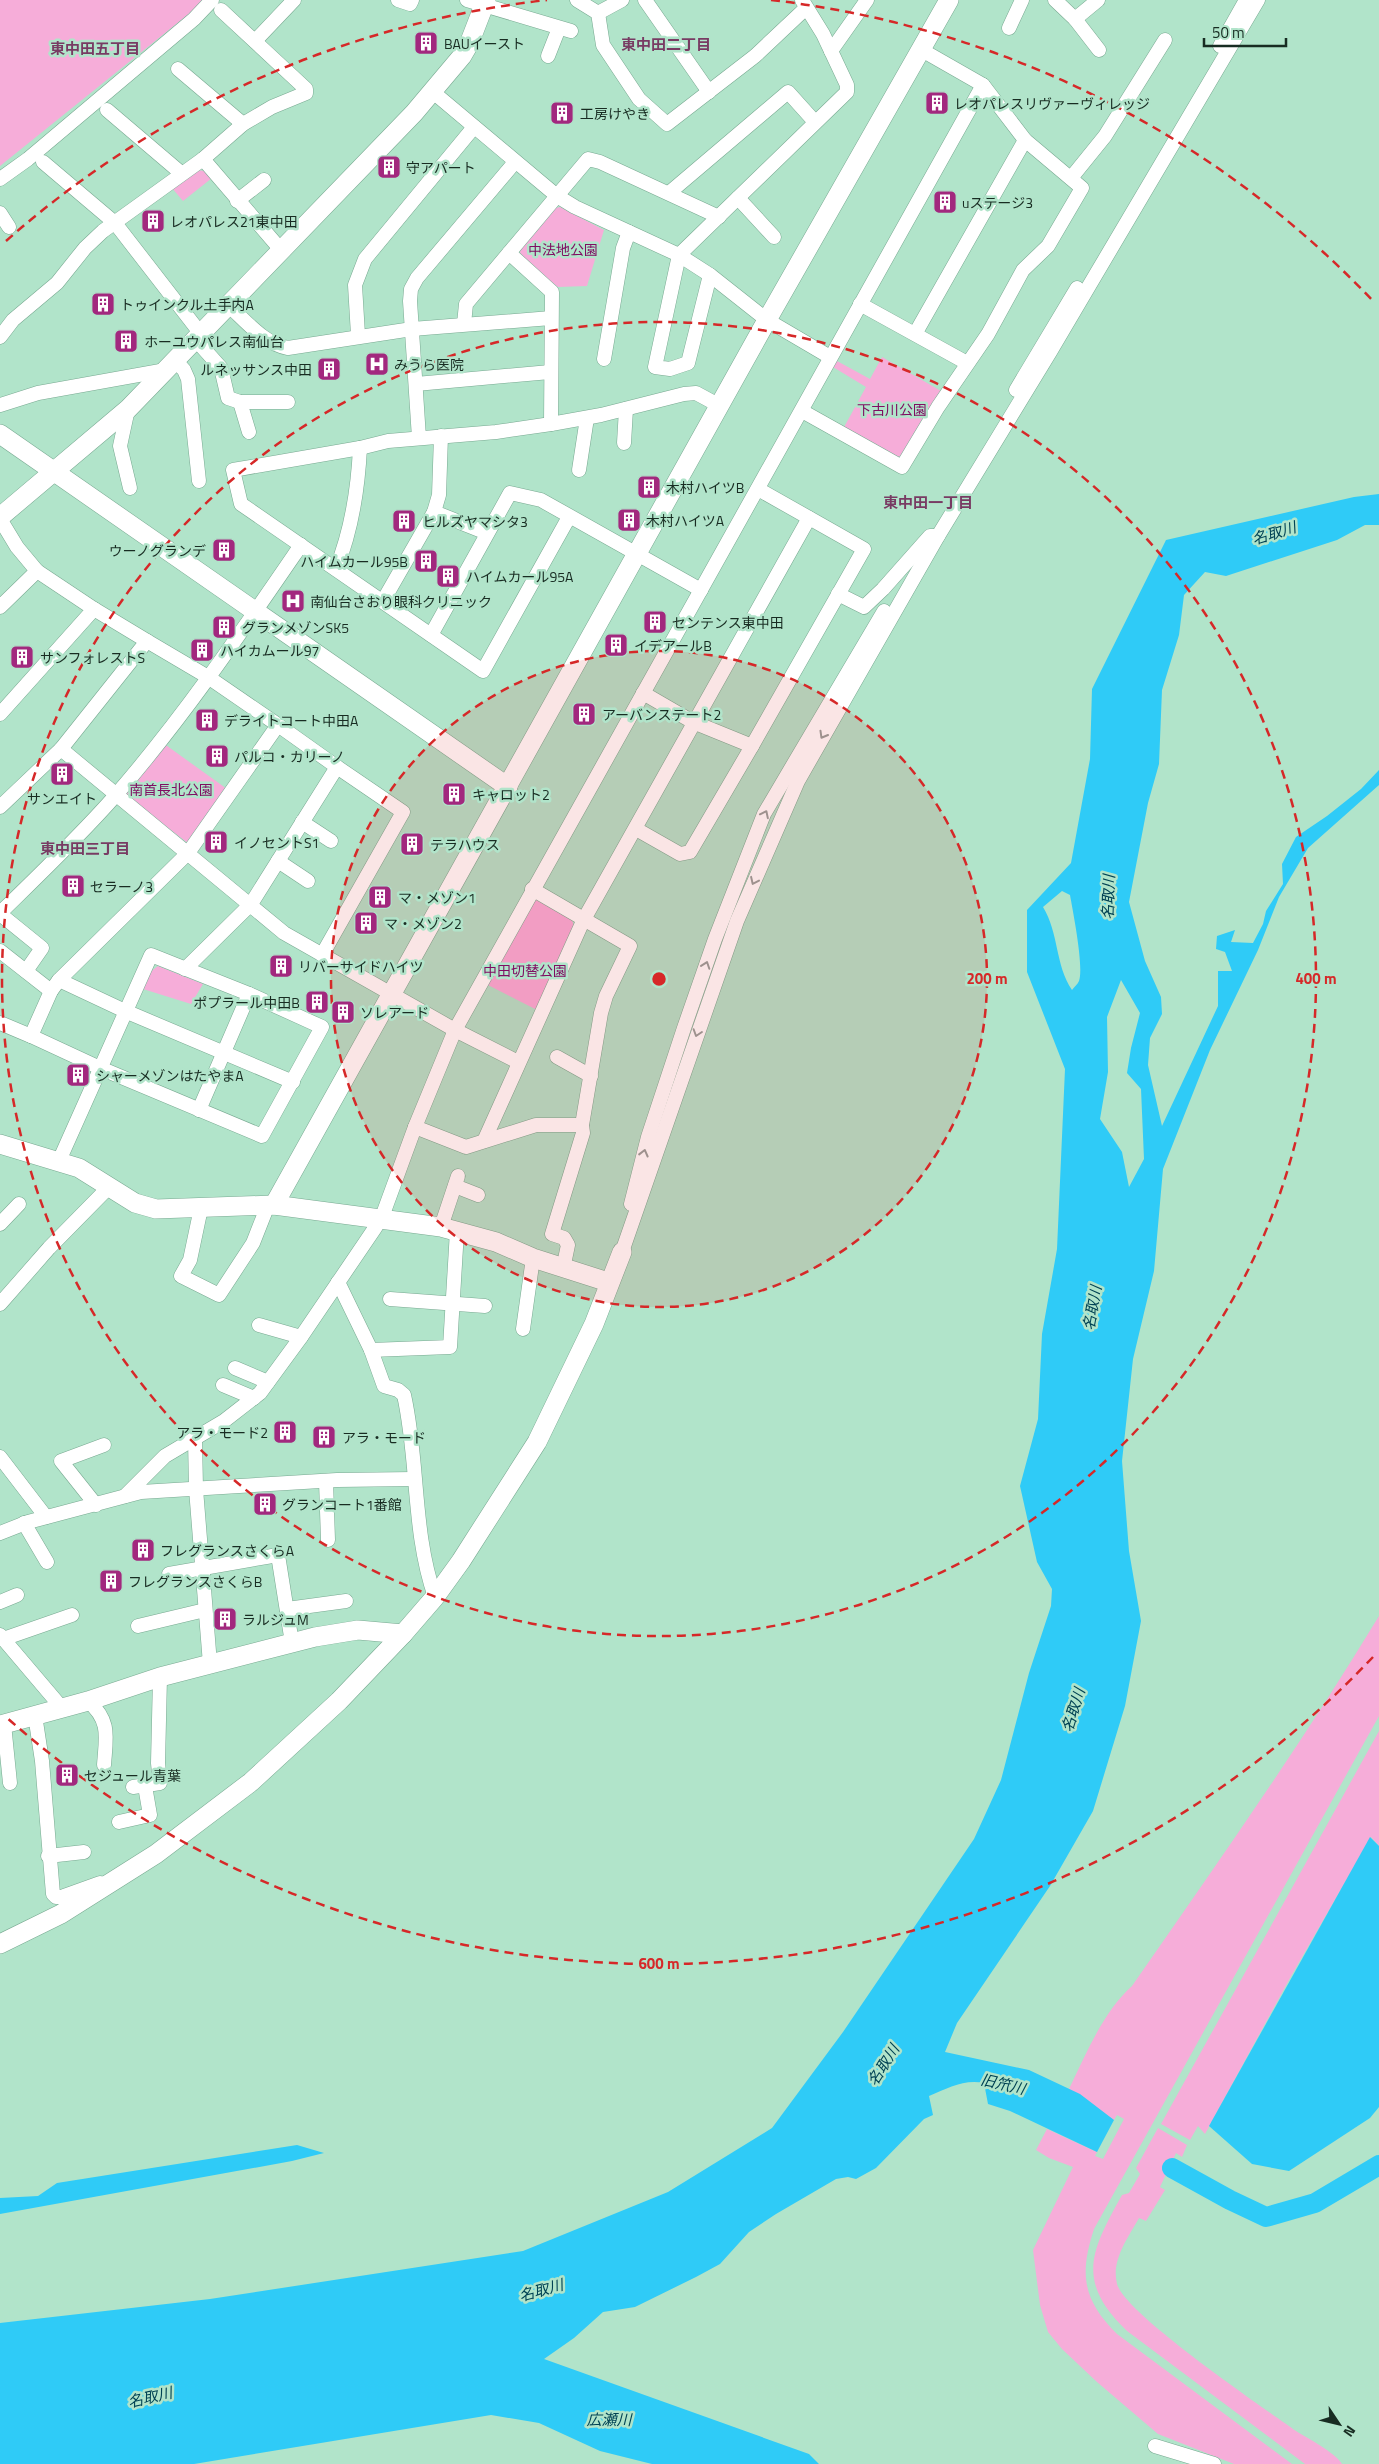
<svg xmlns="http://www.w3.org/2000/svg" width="1379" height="2464" viewBox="0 0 1379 2464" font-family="'Titillium Web','Noto Sans JP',sans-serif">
<rect width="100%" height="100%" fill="#b1e4ca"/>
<g fill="#f6add9">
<polygon points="0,0 206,0 0,166"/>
<polygon points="195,170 205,171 212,178 183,201 172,188"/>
<polygon points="560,207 604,230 587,286 558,287 521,259 520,250 548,210"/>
<polygon points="882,357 941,391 903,455 896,458 843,429 866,387 833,367 837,361 870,379"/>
<polygon points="163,743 227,789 189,844 124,794"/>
<polygon points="538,899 571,918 575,928 537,1010 486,984 530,905"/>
<polygon points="158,966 203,984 191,1004 143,989 149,973"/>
<path d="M1379,1616v100l-285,513c-15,46 -11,71 23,105l175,130h-58l-76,-30 -61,-52 -35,-33 -14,-17 -8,-27 -7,-55 40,-83 -24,-9 -13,-8 11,-21 50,23 -2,4 8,3 21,-40 -7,-4 -3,5 -45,-31c17,-35 34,-77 63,-103 85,-122 170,-243 247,-370z"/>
<polygon points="1379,1731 1379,1846 1371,1837 1290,1978 1205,2134 1198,2126 1190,2140 1161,2124"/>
<path d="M1158,2128l29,17 -5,12 -6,-4 -16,34 5,3 -19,31 -7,-3c-11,20 -28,42 -22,66 8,30 147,124 179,147 11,7 40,22 46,33h-37l-178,-133c-52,-50 -36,-80 -5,-136l7,-2 11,-19 -4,-6z"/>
</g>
<g fill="#2fcbf7" fill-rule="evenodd">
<path d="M1379,494v31h-14l-28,15 -111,36 -21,-4 -21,23 -5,40 -17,55 -3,74 -11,39 -19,99 16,59 16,36 1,17 -12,24 -2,27 14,61 56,-120v-35h14l-7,-19 -9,-3 1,-13 18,-6 -4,12 22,1 10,-19 3,-13 17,-27 -1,-20 14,-27 31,-21 34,-27 18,-19v15l-71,63 -29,49 -21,53 -48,100 -47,119 -9,102 -21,88 -11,102 7,90 12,70 -16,85 -32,105 -43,75 -93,137 -12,29 84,18 51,24 34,26 -17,32 -87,-41 -22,-7 -4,-21c-20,-4 -36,5 -55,13l4,19 -9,4 -48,49 -20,11 -8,-2 -12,2 -60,35 -27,18 -29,32 -24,13 -61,30 -32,5 -29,26 -30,21 265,95 10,10h-167l-52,-13 -61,-28 -48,-8 -297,49h-194v-141l210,-24 313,-48 145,-59 104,-64 71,-96 131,-193 27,-59 28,-107 22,-67 1,-17 -15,-27 -17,-76 18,-67 4,-85 15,-85 8,-180 -38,-97v-62l44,-47 19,-104 2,-70 74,-149 188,-43zM1062,891l8,4c3,17 14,72 9,86 -1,3 -5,6 -7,9 -17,-25 -13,-57 -29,-83zM1121,980l19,33 -9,35 -4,25 14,16 3,70 -15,28 -7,-35 -22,-33 8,-47 -1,-55z"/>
<polygon points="1370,1837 1379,1846 1379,2107 1370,2118 1289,2171 1252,2164 1209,2126"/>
<polygon points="297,2145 324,2153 292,2161 0,2214 0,2198 38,2196 57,2183"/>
</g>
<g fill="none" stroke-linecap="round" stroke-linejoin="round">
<polyline stroke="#2fcbf7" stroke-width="20" points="1172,2168 1230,2200 1266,2217 1315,2203 1379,2165"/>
<g stroke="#78a991" stroke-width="15">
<g id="street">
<polyline points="398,0 410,4 412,0"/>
<polyline points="467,0 571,31"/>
<polyline points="577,0 598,13 603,45 639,99 667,124 755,56 806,8"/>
<polyline points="645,0 709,92"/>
<polyline points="1055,0 1075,19 1099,50"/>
<polyline points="598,13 622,0"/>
<polyline points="1075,19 1098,0"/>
<polyline points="1009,28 1022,0"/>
<polyline points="255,41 294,0"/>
<polyline points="1220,46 1246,0"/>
<polyline points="831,51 867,0"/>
<polyline points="548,56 559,28"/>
<polyline points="178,69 243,124"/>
<polyline points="433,92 557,196 575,207 679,255 710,275 767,320 830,357"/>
<polyline points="107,110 181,173"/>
<polyline points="203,159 281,250"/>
<polyline points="43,162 115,223 201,334"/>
<polyline points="1071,178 1105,136 1165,40"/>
<polyline points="0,179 28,159 194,19 212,0"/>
<polyline points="669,193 788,92 815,122"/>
<polyline points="738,198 774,237"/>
<polyline points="237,201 264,180"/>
<polyline points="0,213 9,227"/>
<polyline points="509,253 552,292 551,424"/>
<polyline points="710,275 688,363 670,369 655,367 679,255 847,92 847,85 823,34 802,0"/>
<polyline points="860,304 967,363"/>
<path d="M228,305c18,16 36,39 60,43l124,-19 139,-11"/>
<polyline points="464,324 466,304 588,159 600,162 719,217"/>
<polyline points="915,334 1025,140"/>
<polyline points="358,335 355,285 365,259 474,127"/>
<polyline points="0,337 13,320 57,283 85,248 103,231 203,159 243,124 272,107 306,93 306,89 221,10"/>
<polyline points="196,340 221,368 228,398 240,402 288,402"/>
<polyline points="604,359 623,248 629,232"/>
<polyline points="176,361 184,370 188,379 199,481"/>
<polyline points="416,384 550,372"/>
<polyline points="1016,390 1077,288"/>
<polyline points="240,402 249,432"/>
<polyline points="0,405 38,393 166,370"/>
<polyline points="128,409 120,446 130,488"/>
<polyline points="802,411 902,467 938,407 988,334 1023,270 1048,246 1082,188 1025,140 983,85 920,49"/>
<polyline points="419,438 410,301 411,289 417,278 515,162"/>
<polyline points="624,443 626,409"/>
<polyline points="579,470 587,418"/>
<polyline points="434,512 487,533"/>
<polyline points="569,517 483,671 241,504 233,470 360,448 388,441 496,432 551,424 601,415 684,394 696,393 720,406"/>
<polyline points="0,519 17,547 37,571 0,607"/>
<path d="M336,569c15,-37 22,-80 24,-121"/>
<polyline points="838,594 864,607 883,589 930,536 938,536"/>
<polyline points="383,601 434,512 439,495 441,436"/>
<polyline points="431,635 510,493 541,500 701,590"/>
<polyline points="147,641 208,677 278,725 188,853 59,980 51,991 31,1036 100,1068 262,1136 322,1027 249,994"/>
<polyline points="643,693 693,722 752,746 864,549 758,489"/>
<polyline points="0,714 94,609 37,571"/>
<polyline points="61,749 284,933 455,1030 518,1062"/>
<polyline points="0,807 61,749 147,641 94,609"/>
<polyline points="302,822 331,841"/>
<polyline points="636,829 680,854 690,852 752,746"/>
<polyline points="278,861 308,881"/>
<polyline points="532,889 630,946 606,996 601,1013 582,1125 583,1133 552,1234 564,1238 568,1245 563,1269"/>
<path d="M0,913c39,-38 79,-76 115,-117 68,-78 127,-165 186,-251"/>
<polyline points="0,914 42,948 26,971"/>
<polyline points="0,951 51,991"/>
<polyline points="322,955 403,812 337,767"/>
<polyline points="185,969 251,904 337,767 278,725"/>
<polyline points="59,980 125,1011 293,1082"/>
<polyline points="0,1023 31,1036"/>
<polyline points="557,1057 591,1076"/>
<polyline points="415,1127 466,1147 536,1125 582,1125"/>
<polyline points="484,1141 583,921 809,518"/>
<polyline points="59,1161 151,955 249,994 199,1110"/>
<polyline points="455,1186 478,1195"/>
<polyline points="631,1204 648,1137 684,1028 715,939 764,814 884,611"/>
<polyline points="201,1208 190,1260 181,1276 219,1295 253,1243 268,1205"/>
<polyline points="0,1224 19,1204"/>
<polyline points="441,1227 458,1176"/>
<polyline points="622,1252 737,921 798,781 938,536 1050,352 1258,0"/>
<path d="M338,1282l33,68 13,36 14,4 6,5c15,67 8,136 31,202"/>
<polyline points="390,1299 485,1306"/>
<polyline points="0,1304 49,1248 109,1187"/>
<polyline points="259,1325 301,1337"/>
<polyline points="523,1329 533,1258"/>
<polyline points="371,1350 450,1347 457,1231"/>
<polyline points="235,1368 268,1382"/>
<polyline points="223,1385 254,1398"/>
<polyline points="195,1438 196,1489 210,1664"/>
<polyline points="0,1457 46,1517"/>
<polyline points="326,1481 328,1540"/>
<polyline points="125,1496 165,1456 224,1421 260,1393 301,1337 375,1228 382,1217 415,1127 455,1030 983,85"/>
<polyline points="96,1505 61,1461 104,1445"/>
<polyline points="24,1523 47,1562"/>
<polyline points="0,1533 28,1522 141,1492 337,1480 414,1479"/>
<polyline points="169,1574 278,1555 292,1643"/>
<polyline points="0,1602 17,1595"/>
<polyline points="287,1609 346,1601"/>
<polyline points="138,1626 205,1610"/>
<polyline points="0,1635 62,1708"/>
<polyline points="3,1639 72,1615"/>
<path d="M88,1701c23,20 18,36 16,64"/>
<polyline points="35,1715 42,1761 53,1894 56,1897 61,1897 100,1883 104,1884"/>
<polyline points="4,1724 10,1783"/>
<polyline points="133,1787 160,1783 158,1763 160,1677"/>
<polyline points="119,1822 150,1815 145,1786"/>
<polyline points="48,1856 84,1852"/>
<polyline points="1155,2446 1214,2464"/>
</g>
</g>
<g stroke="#78a991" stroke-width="20">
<g id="secondary">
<polyline points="0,434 508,787"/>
<polyline points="0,517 128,409 414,113 462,56 469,44 486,0"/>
<polyline points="0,1144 79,1168 135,1203 156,1209 274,1205 441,1227 496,1242 533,1258 608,1282"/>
<polyline points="274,1205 767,320 949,0"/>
<polyline points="0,1725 88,1701 160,1677 315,1637 358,1630 403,1634"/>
<polyline points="0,1944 61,1914 156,1854 251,1782 339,1701 403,1634 435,1597 461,1561 537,1442 594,1324 622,1252"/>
</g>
</g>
<use href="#street" stroke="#fff" stroke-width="14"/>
<use href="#secondary" stroke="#fff" stroke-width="19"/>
</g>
<defs><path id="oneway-chevron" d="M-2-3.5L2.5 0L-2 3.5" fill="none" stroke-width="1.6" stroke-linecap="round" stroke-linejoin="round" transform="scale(1.25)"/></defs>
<g stroke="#97a09c">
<use href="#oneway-chevron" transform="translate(823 735) rotate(120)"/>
<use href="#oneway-chevron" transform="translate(765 814) rotate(-64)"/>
<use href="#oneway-chevron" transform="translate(754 881) rotate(115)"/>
<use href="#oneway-chevron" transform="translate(706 965) rotate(-71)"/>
<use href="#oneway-chevron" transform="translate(697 1033) rotate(108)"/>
<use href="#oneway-chevron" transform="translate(644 1153) rotate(-76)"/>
</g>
<circle cx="659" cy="979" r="328" fill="#d62828" fill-opacity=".12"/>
<g fill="none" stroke="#d62828" stroke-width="2.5" stroke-dasharray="9 6">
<circle cx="659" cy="979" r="328"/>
<circle cx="659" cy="979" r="657"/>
<path d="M1373 1657A985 985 0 0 1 6 1717M6 241A985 985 0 0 1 547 0M771 0A985 985 0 0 1 1373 301"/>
</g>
<defs>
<g id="building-square" transform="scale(1.25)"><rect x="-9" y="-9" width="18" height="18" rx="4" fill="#a2287e" stroke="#b1e4ca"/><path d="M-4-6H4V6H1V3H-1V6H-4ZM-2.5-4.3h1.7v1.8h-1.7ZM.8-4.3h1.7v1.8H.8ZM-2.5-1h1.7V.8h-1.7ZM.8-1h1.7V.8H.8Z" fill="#fff"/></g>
<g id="hospital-square" transform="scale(1.25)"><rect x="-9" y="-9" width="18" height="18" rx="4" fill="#a2287e" stroke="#b1e4ca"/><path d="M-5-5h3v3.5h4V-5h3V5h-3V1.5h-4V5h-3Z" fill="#fff"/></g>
</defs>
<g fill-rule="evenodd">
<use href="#building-square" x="426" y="43"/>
<use href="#building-square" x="937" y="103"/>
<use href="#building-square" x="562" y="113"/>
<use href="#building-square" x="389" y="167"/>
<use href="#building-square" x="945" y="202"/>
<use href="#building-square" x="153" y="221"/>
<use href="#building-square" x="103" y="304"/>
<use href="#building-square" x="126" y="341"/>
<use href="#hospital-square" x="377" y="364"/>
<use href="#building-square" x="329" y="369"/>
<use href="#building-square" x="649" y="487"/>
<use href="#building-square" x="629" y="520"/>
<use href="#building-square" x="404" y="521"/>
<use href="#building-square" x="224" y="550"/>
<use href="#building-square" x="426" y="561"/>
<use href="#building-square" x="448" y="576"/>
<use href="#hospital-square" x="293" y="601"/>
<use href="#building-square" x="655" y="622"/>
<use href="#building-square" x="224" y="627"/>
<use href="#building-square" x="616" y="645"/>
<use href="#building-square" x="202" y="650"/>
<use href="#building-square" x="22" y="657"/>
<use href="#building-square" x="584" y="714"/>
<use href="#building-square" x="207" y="720"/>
<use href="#building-square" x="217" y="756"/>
<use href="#building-square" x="62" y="774"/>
<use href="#building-square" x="454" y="794"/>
<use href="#building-square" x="216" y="842"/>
<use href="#building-square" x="412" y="844"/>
<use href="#building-square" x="73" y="886"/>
<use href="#building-square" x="380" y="897"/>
<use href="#building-square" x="366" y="923"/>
<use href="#building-square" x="281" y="966"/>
<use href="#building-square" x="317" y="1002"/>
<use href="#building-square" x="343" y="1012"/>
<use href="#building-square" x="78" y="1075"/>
<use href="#building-square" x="285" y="1432"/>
<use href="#building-square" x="324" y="1437"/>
<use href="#building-square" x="265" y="1504"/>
<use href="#building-square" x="143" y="1550"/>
<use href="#building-square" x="111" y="1581"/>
<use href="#building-square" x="225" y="1619"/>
<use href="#building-square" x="67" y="1775"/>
</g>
<g text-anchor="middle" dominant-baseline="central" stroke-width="5" stroke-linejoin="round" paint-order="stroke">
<g font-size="14" fill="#182c22" stroke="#b1e4ca" text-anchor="start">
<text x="444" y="43">BAUイースト</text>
<text x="954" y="103">レオパレスリヴァーヴィレッジ</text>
<text x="580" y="113">工房けやき</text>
<text x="406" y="167">守アパート</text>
<text x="962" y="202">uステージ3</text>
<text x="170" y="221">レオパレス21東中田</text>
<text x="120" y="304">トゥインクル土手内A</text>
<text x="144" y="341">ホーユウパレス南仙台</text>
<text x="394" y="364">みうら医院</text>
<text x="312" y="369" text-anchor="end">ルネッサンス中田</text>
<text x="666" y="487">木村ハイツB</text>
<text x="646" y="520">木村ハイツA</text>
<text x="422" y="521">ヒルズヤマシタ3</text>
<text x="206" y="550" text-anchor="end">ウーノグランデ</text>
<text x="408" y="561" text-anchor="end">ハイムカール95B</text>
<text x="466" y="576">ハイムカール95A</text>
<text x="310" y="601">南仙台さおり眼科クリニック</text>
<text x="672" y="622">センテンス東中田</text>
<text x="242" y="627">グランメゾンSK5</text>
<text x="634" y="645">イデアールB</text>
<text x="220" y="650">ハイカムール97</text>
<text x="40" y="657">サンフォレストS</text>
<text x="602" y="714">アーバンステート2</text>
<text x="224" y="720">デライトコート中田A</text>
<text x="234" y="756">パルコ・カリーノ</text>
<text x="472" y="794">キャロット2</text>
<text x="62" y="798" text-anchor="middle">サンエイト</text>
<text x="234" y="842">イノセントS1</text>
<text x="430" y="844">テラハウス</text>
<text x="90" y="886">セラーノ3</text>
<text x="398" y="897">マ・メゾン1</text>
<text x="384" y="923">マ・メゾン2</text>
<text x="298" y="966">リバーサイドハイツ</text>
<text x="300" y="1002" text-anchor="end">ポプラール中田B</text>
<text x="360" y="1012">ソレアード</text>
<text x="96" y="1075">シャーメゾンはたやまA</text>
<text x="268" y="1432" text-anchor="end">アラ・モード2</text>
<text x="342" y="1437">アラ・モード</text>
<text x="282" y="1504">グランコート1番館</text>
<text x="160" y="1550">フレグランスさくらA</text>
<text x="128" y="1581">フレグランスさくらB</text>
<text x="242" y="1619">ラルジュM</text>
<text x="84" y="1775">セジュール青葉</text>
</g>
<g font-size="14" fill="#800d62" stroke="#b1e4ca">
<text x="563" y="249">中法地公園</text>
<text x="892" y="409">下古川公園</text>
<text x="171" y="789">南首長北公園</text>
<text x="525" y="970">中田切替公園</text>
</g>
<g font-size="15" font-weight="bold" fill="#783b63" stroke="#b1e4ca">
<text x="666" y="44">東中田二丁目</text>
<text x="95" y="48">東中田五丁目</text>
<text x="928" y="502">東中田一丁目</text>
<text x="85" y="848">東中田三丁目</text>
</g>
<g font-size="15" font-style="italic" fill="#004254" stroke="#b1e4ca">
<text transform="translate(1274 533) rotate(-17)">名取川</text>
<text transform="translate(1108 897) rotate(-88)">名取川</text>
<text transform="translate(1092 1308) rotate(-80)">名取川</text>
<text transform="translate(1073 1710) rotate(-73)">名取川</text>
<text transform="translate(883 2065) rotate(-58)">名取川</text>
<text transform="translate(1003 2084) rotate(13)">旧笊川</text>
<text transform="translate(541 2290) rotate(-15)">名取川</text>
<text transform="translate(150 2397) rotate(-13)">名取川</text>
<text x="609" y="2419">広瀬川</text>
</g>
</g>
<circle cx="659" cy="979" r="8" fill="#d62828" stroke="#b1e4ca" stroke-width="2.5"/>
<g font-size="15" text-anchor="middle" font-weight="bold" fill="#d62828" stroke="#b1e4ca" stroke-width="5" stroke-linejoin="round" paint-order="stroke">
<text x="987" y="984">200 m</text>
<text x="1316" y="984">400 m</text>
<text x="659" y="1969">600 m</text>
</g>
<g transform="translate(1339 2424) rotate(125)" stroke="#b1e4ca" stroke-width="4" paint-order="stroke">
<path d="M0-4L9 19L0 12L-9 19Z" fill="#182c22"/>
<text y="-8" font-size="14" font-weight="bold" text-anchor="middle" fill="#182c22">N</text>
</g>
<path d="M1204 38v8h82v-8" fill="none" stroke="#182c22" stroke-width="2.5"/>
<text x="1212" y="38" font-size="15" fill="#182c22" stroke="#b1e4ca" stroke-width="4" paint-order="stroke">50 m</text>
</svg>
